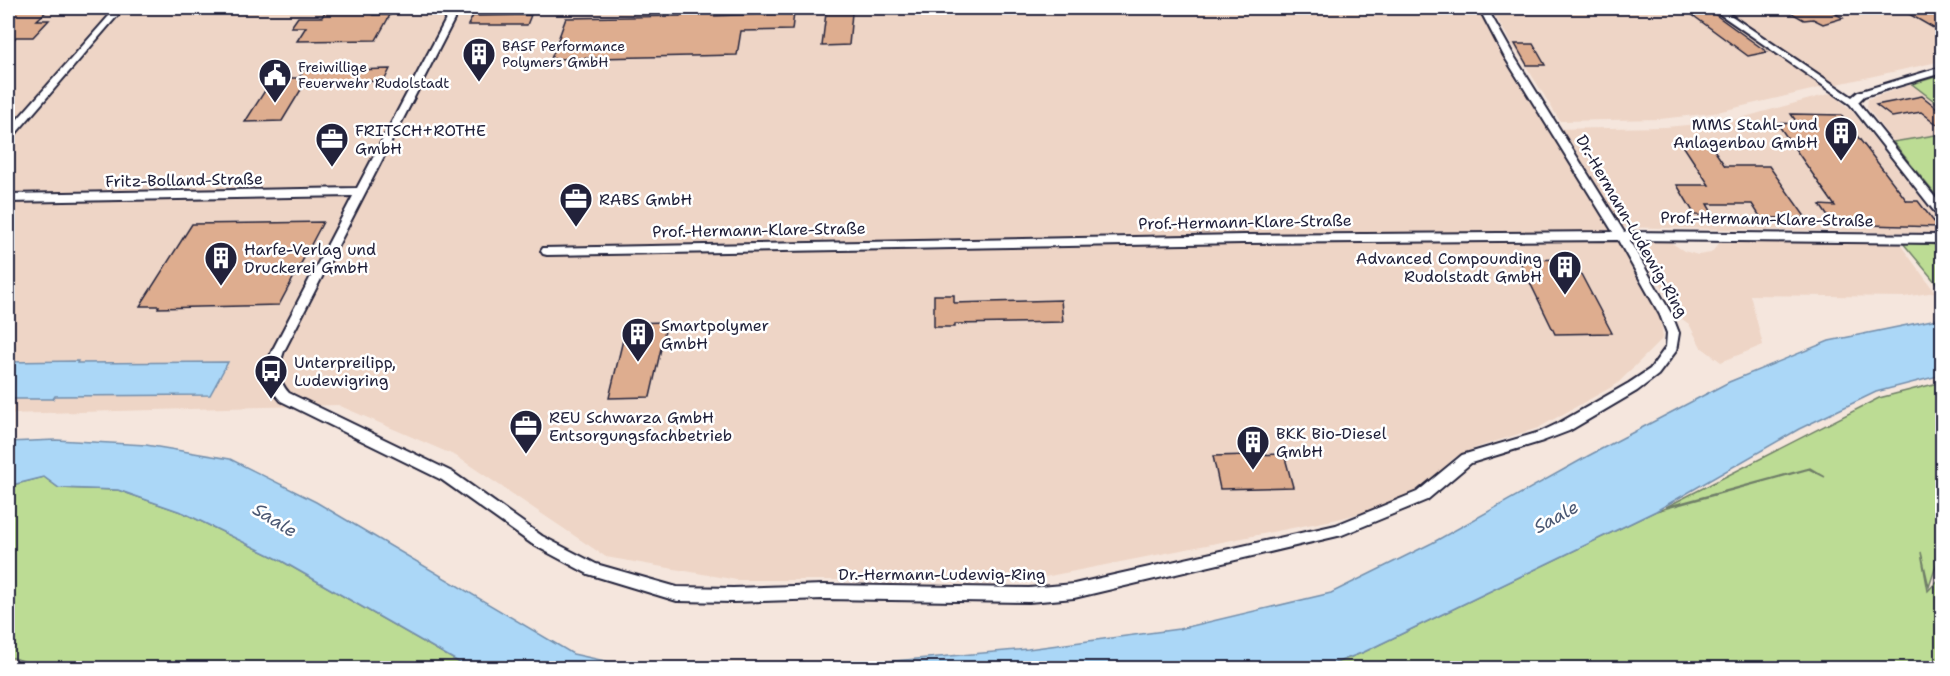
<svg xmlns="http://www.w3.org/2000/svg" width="1950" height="676" viewBox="0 0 1950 676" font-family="'Shantell Sans',sans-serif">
<rect width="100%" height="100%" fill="#f5e6dd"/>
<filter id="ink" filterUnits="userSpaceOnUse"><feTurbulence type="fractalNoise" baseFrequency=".0167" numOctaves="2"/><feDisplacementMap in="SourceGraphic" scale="12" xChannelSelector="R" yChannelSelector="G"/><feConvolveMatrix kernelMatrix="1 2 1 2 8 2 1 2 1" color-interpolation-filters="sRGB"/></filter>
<g filter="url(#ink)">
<g fill="#eed5c6">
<polygon points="8,8 1479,8 1551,129 1666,127 1730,121 1832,93 1853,112 1942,224 1937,233 1610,227 1660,312 1663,338 1617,384 1538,428 1478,447 1454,458 1428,482 1406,497 1376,509 1338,519 1029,580 737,580 606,557 456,456 338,405 8,414"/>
<polygon points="1490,8 1709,8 1824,87 1713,113 1660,119 1560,121"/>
<polygon points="1721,8 1942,8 1942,61 1833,85"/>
<polygon points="1912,84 1942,107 1942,134 1893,142 1867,107 1868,99"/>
<polygon points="1737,239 1899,243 1935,292 1904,297 1750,295 1763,345 1721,362 1701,347 1689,324 1678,316 1640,246 1645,242 1667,240 1684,251 1698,255 1711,253 1721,241"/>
</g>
<g fill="#bcdc94" stroke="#6f7f68" stroke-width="1.5">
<polygon points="1942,75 1942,107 1912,84"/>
<polygon points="1942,134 1942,203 1893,142"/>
<polygon points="1903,243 1942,245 1942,289 1941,289"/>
<polygon points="1942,382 1942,548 1929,587 1921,552 1928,591 1942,576 1942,662 1938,668 1322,668 1364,652 1656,511 1809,469 1825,477 1810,468 1666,507 1879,398"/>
<polygon points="44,477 59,488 118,490 184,513 280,560 469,668 44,668 14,658 8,658 8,486"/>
</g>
<g fill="#abd7f7" stroke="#748fac" stroke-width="1.5">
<polygon points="1942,318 1942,375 1876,392 1799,429 1656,511 1364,652 1322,668 816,668 1028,649 1179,629 1331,593 1432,543 1588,456 1729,382 1829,341"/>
<polygon points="78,361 77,363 228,362 210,395 55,396 53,399 8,399 8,362"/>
<polygon points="56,440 146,445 230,459 316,502 573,654 637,668 469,668 280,560 184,513 118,490 59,488 44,477 8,486 8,442"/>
</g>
<g fill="#dead8f" stroke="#22223b" stroke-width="1.5">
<polygon points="8,8 50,8 37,20 49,20 33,37 16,37 8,46"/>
<polygon points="682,8 714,8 712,16 794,13 792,30 741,31 737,55 551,59 566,18 680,16"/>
<polygon points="1683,8 1706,8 1767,52 1748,56"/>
<polygon points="1783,8 1826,8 1843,18 1823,24 1813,19 1804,20"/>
<polygon points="1933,8 1942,8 1942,33 1909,14"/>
<polygon points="376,11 373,15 390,15 376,40 297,41 306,27 291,27 298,17 322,17 325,12"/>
<polygon points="826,13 852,13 849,45 822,46"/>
<polygon points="531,15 527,25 468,25 473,16"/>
<polygon points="1515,44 1533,44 1545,65 1527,65"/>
<polygon points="390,69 384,81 305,83 282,121 245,122 273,78 299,78 303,71"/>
<polygon points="1922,96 1942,112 1942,128 1921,112 1892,117 1876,105"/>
<polygon points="1791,114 1841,115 1907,201 1918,201 1938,227 1833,224 1820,205 1835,206 1777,123 1798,124"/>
<polygon points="1682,144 1710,144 1725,166 1769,166 1806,218 1761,218 1752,204 1707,204 1714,216 1695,215 1677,185 1709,185"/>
<polygon points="323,222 279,305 158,308 159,306 140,306 192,224"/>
<polygon points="1573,259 1612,333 1555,334 1519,260"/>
<polygon points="934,295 954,295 954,303 1061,300 1063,322 955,324 955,327 934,327"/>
<polygon points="667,322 650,397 609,398 627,323"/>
<polygon points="1284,454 1293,487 1220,489 1213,456"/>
</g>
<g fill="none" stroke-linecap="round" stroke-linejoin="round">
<g stroke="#22223b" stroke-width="4">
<g id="street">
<polygon points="116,8 124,8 12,138 8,139 8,130"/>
<path d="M452,8h8l-176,343c-6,17 -7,29 5,42l163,79 90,64 54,28 81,23 56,1 91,-3 205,3 45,-4 262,-59 81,-33 45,-37 78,-23 19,-9 70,-40 21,-14 16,-22 1,-14 -7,-18 -42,-75 -374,3 -697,12 -4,-1 -2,-3 2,-3 701,-13 369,-3 -109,-176 -25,-48h8l27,48 110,176 318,3v8l-313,-3 43,75 7,18 -3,18 -18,24 -21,16 -68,40 -26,10 -72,22 -44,37 -85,35 -268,63 -45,4 -205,-3 -91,3 -56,-1 -89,-27 -56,-30 -90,-64 -161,-79c-15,-16 -17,-30 -9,-50l81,-155 -345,6v-8l349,-6z"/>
<polygon points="1711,8 1720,8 1852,97 1858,92 1942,67 1942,73 1864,96 1858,102 1942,206 1942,217 1938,216 1850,104"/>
</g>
</g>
<use href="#street" fill="#fff" fill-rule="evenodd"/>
</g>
</g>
<defs>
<g id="building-pin" transform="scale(1.725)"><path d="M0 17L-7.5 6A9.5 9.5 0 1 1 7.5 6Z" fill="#22223b" stroke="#fff"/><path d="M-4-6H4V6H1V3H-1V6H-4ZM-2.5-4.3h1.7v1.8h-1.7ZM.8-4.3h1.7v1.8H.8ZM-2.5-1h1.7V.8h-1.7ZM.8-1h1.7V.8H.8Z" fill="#fff"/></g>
<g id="civic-pin" transform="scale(1.725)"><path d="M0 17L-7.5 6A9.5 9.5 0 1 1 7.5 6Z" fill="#22223b" stroke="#fff"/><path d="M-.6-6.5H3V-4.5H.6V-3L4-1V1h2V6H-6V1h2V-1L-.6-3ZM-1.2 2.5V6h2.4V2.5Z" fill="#fff"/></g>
<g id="office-pin" transform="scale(1.725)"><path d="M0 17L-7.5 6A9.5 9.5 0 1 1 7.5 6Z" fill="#22223b" stroke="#fff"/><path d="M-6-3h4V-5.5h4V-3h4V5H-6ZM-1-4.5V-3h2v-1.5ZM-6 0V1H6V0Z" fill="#fff"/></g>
<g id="bus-pin" transform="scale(1.725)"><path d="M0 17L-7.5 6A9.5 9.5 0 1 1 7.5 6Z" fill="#22223b" stroke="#fff"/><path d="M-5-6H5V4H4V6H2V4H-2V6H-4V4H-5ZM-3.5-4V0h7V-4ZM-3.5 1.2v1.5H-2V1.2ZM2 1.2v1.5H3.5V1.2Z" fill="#fff"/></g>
</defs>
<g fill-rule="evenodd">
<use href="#building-pin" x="479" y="54"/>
<use href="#civic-pin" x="275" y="75"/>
<use href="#building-pin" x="1841" y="133"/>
<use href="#office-pin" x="332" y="139"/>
<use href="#office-pin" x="576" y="199"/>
<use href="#building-pin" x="221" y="258"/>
<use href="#building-pin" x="1565" y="267"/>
<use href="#building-pin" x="638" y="334"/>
<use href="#bus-pin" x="271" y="371"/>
<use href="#office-pin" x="526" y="426"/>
<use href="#building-pin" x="1253" y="442"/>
</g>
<g text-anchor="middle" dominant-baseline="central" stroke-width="5" stroke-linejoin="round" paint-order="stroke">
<g font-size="14" fill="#22223b" stroke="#fff" text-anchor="start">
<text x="502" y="46">BASF Performance<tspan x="502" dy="16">Polymers GmbH</tspan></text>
<text x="298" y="67">Freiwillige<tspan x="298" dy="16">Feuerwehr Rudolstadt</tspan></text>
</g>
<g font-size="16" fill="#22223b" stroke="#fff" text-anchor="start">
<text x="1818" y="124" text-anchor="end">MMS Stahl- und<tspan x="1818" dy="18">Anlagenbau GmbH</tspan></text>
<text x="355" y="130">FRITSCH+ROTHE<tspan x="355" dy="18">GmbH</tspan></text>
<text x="599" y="199">RABS GmbH</text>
<text x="244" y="249">Harfe-Verlag und<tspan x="244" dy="18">Druckerei GmbH</tspan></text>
<text x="1542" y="258" text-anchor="end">Advanced Compounding<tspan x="1542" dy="18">Rudolstadt GmbH</tspan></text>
<text x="661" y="325">Smartpolymer<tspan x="661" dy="18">GmbH</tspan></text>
<text x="294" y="362">Unterpreilipp,<tspan x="294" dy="18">Ludewigring</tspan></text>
<text x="549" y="417">REU Schwarza GmbH<tspan x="549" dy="18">Entsorgungsfachbetrieb</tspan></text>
<text x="1276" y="433">BKK Bio-Diesel<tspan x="1276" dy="18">GmbH</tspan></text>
</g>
<g font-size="16" fill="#22223b" stroke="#fff">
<text transform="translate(184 180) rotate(-1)">Fritz-Bolland-Straße</text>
<text transform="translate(1767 219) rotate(1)">Prof.-Hermann-Klare-Straße</text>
<text transform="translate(1245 222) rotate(-1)">Prof.-Hermann-Klare-Straße</text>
<text transform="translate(1632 226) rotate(60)">Dr.-Hermann-Ludewig-Ring</text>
<text transform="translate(759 230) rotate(-1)">Prof.-Hermann-Klare-Straße</text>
<text x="942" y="574">Dr.-Hermann-Ludewig-Ring</text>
</g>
<g font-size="18" font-style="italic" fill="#4b5873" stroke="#fff">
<text transform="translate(1556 517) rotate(-29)">Saale</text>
<text transform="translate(275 520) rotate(32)">Saale</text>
</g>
</g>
<rect width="1950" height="676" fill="none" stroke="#fff" stroke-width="30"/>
<rect x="15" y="15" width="1920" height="646" fill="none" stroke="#22223b" stroke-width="2" filter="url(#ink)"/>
</svg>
